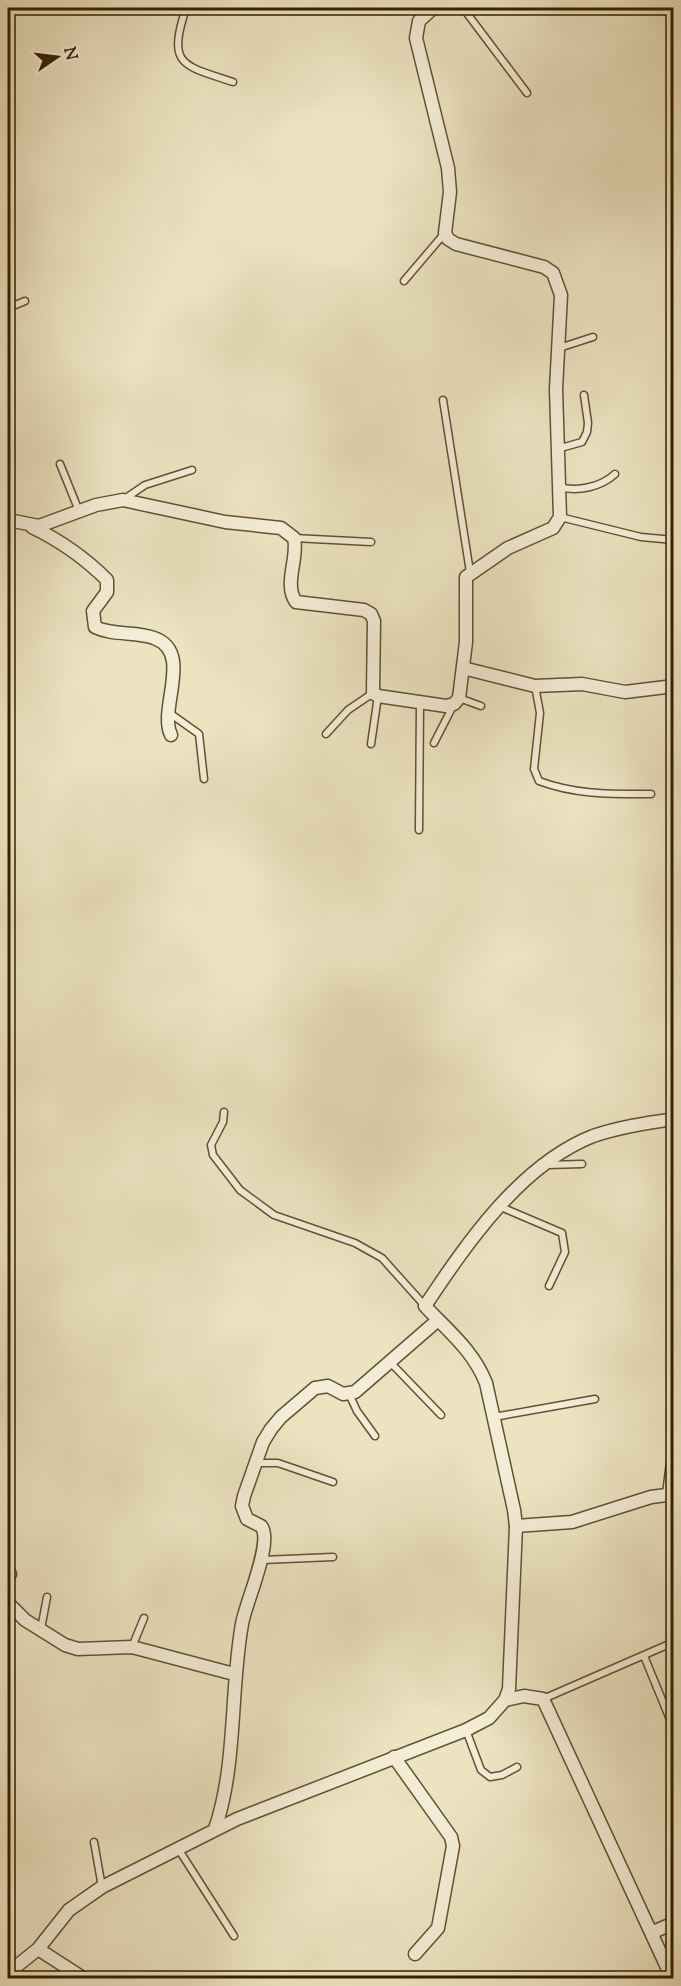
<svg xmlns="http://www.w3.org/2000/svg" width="681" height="1986" viewBox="0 0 681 1986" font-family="'Sorts Mill Goudy',serif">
<rect width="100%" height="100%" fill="#ece3c1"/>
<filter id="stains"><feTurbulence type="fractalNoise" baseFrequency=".00333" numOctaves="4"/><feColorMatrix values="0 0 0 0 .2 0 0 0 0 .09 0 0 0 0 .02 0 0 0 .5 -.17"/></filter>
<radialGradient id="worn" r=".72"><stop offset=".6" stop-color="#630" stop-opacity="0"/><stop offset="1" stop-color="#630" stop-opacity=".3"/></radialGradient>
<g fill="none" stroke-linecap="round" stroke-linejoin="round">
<g stroke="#645030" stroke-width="9">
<g id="lane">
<path d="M186,8c-19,58 -4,57 47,74"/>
<polyline points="463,8 527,93"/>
<polyline points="404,281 444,234"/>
<polyline points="8,308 25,301"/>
<polyline points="559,348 593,337"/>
<polyline points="443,400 470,572"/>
<polyline points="557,449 582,442 587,432 588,423 584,395"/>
<polyline points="60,464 79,511"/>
<path d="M559,487c19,5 42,0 56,-13"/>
<polyline points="123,500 145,485 192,470"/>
<polyline points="560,517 641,537 674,540"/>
<polyline points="294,538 371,542"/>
<path d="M535,686l5,27 -6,56 5,12c37,14 74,13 112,13"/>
<polyline points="459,698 481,706"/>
<polyline points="168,712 199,734 204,779"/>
<polyline points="326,734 348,710 373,693"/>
<polyline points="434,743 453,706"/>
<polyline points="371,744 378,696"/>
<polyline points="419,830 420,703"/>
<polyline points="224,1112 223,1122 211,1145 213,1155 240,1190 274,1215 355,1243 382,1258 425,1306"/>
<polyline points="547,1165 582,1164"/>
<polyline points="501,1207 562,1233 565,1252 549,1286"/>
<polyline points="390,1362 441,1415"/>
<polyline points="349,1394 357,1411 375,1436"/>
<polyline points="494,1417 595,1399"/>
<polyline points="256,1463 278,1463 333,1482"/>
<polyline points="666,1494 674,1430"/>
<polyline points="262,1560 333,1557"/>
<polyline points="41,1629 47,1597"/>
<polyline points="132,1647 144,1618"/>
<polyline points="644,1656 674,1729"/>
<polyline points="543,1699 674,1642"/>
<polyline points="466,1730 481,1770 490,1777 502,1775 517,1767"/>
<polyline points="94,1842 102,1887"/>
<polyline points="179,1850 234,1936"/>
</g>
</g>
<g stroke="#645030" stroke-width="15">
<g id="street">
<path d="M8,520l31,6 57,-21 27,-5 102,22 56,6 13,10c5,20 -11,46 2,64l68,8 7,4 3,7 -1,72 5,3 68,10 8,-2 5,-6 7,-56v-65l42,-29 45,-20 7,-11 -4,-128 5,-94 -8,-22 -9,-6 -88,-23 -8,-5 -3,-6 5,-41 -2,-24 -32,-130 3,-17 14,-13"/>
<path d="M32,527c29,14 52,30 75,53v12l-14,19 2,16c18,9 41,4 59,11 40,14 4,71 17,97"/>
<polyline points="463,668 535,686 582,684 625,692 674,686"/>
<polyline points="516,1526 572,1522 651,1497 674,1494"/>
<polyline points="8,1578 10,1574"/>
<polyline points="8,1603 25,1620 65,1645 78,1649 132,1647 234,1674"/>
<polyline points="505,1700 524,1696 543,1699 672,1978"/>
<polyline points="394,1757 451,1837 453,1846 438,1928 415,1954"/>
<path d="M215,1829c22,-65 15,-138 27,-205 3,-20 32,-83 19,-98l-14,-7 -5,-13 2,-10 19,-54 8,-13 10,-12 34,-29 13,-2 15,8 12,-2 83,-72"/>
<polyline points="653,1932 674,1923"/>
<polyline points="38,1949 83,1978"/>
<path d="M8,1973l30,-24 31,-39 33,-23 135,-68 229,-89 23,-12 16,-18 4,-11 7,-163 -2,-16 -28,-127c-13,-33 -38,-52 -61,-77 42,-63 95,-141 168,-170 26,-9 54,-13 81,-17"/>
</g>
</g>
<use href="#lane" stroke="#f3edd7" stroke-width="6"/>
<use href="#street" stroke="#f3edd7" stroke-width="12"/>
</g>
<rect width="681" height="1986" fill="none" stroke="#ece3c1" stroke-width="30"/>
<rect x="9" y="9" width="663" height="1968" fill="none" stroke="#361f00" stroke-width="3"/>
<rect x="15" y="15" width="651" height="1956" fill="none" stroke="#361f00" stroke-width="1.5"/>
<g transform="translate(57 57) rotate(76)" stroke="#f3edd7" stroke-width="4.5" paint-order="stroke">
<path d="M0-4.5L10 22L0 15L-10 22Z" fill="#361f00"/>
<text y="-9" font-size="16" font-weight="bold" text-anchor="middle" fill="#361f00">N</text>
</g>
<rect width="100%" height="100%" filter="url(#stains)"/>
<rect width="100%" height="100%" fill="url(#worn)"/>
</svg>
